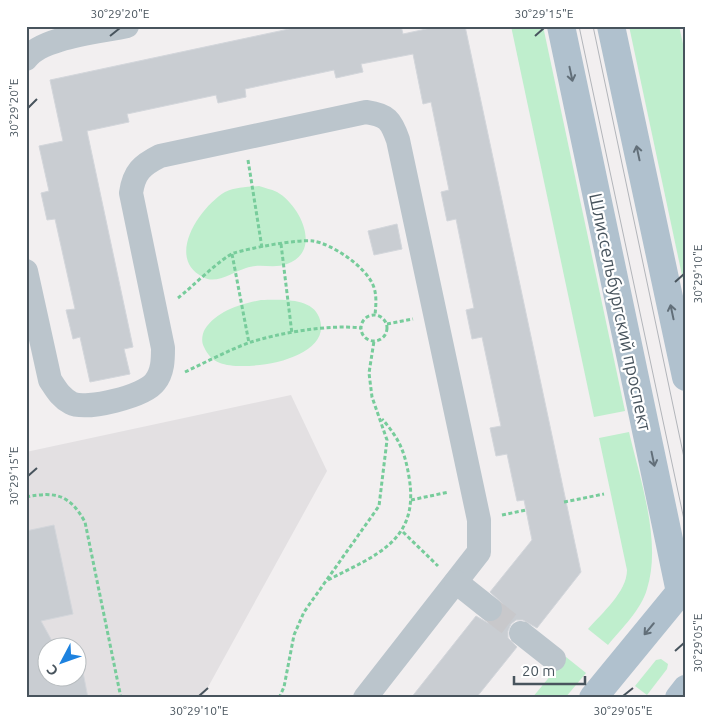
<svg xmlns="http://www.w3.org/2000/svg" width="712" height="724" viewBox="0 0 712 724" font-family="Ubuntu,sans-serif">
<rect width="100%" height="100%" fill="#f2eff0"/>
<path fill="#e3e0e2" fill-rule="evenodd" d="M291,395l36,76 -125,227h-176v-246zM48,646h30v30h-30z"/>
<g fill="#bfeecd">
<polygon points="511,26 543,26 625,411 594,417"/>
<polygon points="629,26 679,26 686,57 686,294"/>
<path d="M259,186c5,2 12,3 18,6 23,13 46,59 10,72 -13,5 -28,-1 -41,4 -13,4 -30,17 -43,9 -38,-19 -3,-70 22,-85 10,-5 22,-5 34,-6z"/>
<path d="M261,300c18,0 50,-3 58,17 17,42 -73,56 -99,46 -8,-3 -13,-9 -16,-16 -3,-5 -2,-13 1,-18 12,-18 35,-25 56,-29z"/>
<path d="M629,432c11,47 33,110 18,157 -6,21 -25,39 -39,56l-20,-16c14,-16 39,-37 39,-59l-28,-132z"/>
<polygon points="566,657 586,673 565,698 532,698"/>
<polygon points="661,659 668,664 667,669 647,695 635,686 656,660"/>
</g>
<g fill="#c9cdd2" stroke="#d3d6db">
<polygon points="303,26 401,26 403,34 440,26 465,26 581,572 537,628 523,620 516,620 511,624 508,631 508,638 517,647 476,698 411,698 476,616 488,623 495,622 501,617 504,611 503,604 490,592 532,540 524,500 517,501 507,454 496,456 490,428 501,426 482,337 472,339 466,310 474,308 456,219 447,221 441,192 449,190 431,102 423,104 413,54 361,64 363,72 336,78 334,70 245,89 246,97 218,103 216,95 127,114 129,122 87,131 133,347 124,349 130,374 90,382 80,337 73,339 66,310 75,309 55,219 47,220 41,193 49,191 39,146 63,141 50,80"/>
<polygon points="397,224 402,249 374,255 368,231"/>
<polygon points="54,525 73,614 41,621 52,641 52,646 48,646 48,676 78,676 78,663 81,662 88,698 26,698 26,531"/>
</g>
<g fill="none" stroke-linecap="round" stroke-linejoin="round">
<polyline stroke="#c8c8cb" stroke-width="24" stroke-dasharray="24 12" stroke-linecap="butt" points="490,609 521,633"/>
<g stroke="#77cc9b" stroke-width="3" stroke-dasharray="4 2.5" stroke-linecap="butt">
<polyline points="248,160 262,248"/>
<polyline points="281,244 292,334"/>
<polyline points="232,254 249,343"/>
<path d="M178,298c12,-9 44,-41 56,-45 16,-5 64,-14 79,-12 19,3 52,25 60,44 4,9 3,20 2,30"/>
<circle cx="374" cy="328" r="13"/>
<polyline points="387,324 413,319"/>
<path d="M185,372c21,-10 42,-21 63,-29 30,-10 82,-19 113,-15"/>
<path d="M26,497c30,-6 44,-2 59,25l36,176"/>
<polyline points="411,500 449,492"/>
<polyline points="564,502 604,494"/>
<polyline points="502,515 526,510"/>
<polyline points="403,532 438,566"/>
<path d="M328,580c48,-25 92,-39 81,-103 -4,-25 -10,-39 -27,-58"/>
<polyline points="279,698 284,687 294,635 304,612 379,506 387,440 372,397 369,373 374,341"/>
</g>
<g stroke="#bbc5cc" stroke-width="24">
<path d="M26,59c15,-22 75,-27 101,-33"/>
<path d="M26,271l24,109c6,9 10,17 21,23 15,8 74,-7 84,-21 8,-10 8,-23 8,-34l-32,-155c3,-21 11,-28 29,-37l206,-44c21,3 25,8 32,28l81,380v32l-114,146"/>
<polyline points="456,582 490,609"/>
<polyline points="521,633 554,659"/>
</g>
<g stroke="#b0c1ce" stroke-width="28">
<polyline points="561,26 680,592 593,698"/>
<polyline points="611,26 686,377"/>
<polyline points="679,698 686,689"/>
</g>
<g stroke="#b2b5ba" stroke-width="1">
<polyline points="579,26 686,529"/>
<polyline points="593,26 686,467"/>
</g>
</g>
<defs><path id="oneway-shaft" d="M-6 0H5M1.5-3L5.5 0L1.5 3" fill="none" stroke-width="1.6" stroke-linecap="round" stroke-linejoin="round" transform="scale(1.25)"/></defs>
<g stroke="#626f79">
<use href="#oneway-shaft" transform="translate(571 74) rotate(78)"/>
<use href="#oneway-shaft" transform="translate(638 153) rotate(-102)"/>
<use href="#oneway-shaft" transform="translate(672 312) rotate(-102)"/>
<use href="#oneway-shaft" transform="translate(653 459) rotate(78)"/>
<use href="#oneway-shaft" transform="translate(649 629) rotate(130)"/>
</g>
<path fill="none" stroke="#48545d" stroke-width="2" d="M110,36l10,-8M535,36l9,-8M28,108l9,-9M675,282l9,-8M28,476l9,-8M675,651l9,-8M199,696l9,-8M623,696l10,-8"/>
<g text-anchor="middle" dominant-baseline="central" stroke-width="4.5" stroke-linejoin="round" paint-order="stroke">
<g font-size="18" fill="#48545d" stroke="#fff">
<text transform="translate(621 312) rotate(78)">Шлиссельбургский проспект</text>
</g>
</g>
<rect width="712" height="724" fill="none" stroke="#ffffff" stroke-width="55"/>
<g transform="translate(62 662) rotate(229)"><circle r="24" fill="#ffffff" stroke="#b6bbbe"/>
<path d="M0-4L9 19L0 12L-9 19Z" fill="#1d82df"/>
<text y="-8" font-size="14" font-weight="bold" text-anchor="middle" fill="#48545d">С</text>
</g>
<path d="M514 676v8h71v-8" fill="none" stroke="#48545d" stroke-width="2.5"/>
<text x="522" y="676" font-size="15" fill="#48545d" stroke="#ffffff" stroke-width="4" paint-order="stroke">20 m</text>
<rect x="28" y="28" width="656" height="668" fill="none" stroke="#48545d" stroke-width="2"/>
<g font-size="12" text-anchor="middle" fill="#48545d">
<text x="120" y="18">30°29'20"E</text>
<text x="544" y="18">30°29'15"E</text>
<text transform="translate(14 108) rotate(-90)" y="4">30°29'20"E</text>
<text transform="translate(698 274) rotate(-90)" y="4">30°29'10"E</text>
<text transform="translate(14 476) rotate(-90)" y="4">30°29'15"E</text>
<text transform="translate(698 643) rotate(-90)" y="4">30°29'05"E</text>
<text x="199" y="715">30°29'10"E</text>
<text x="623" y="715">30°29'05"E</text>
</g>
</svg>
